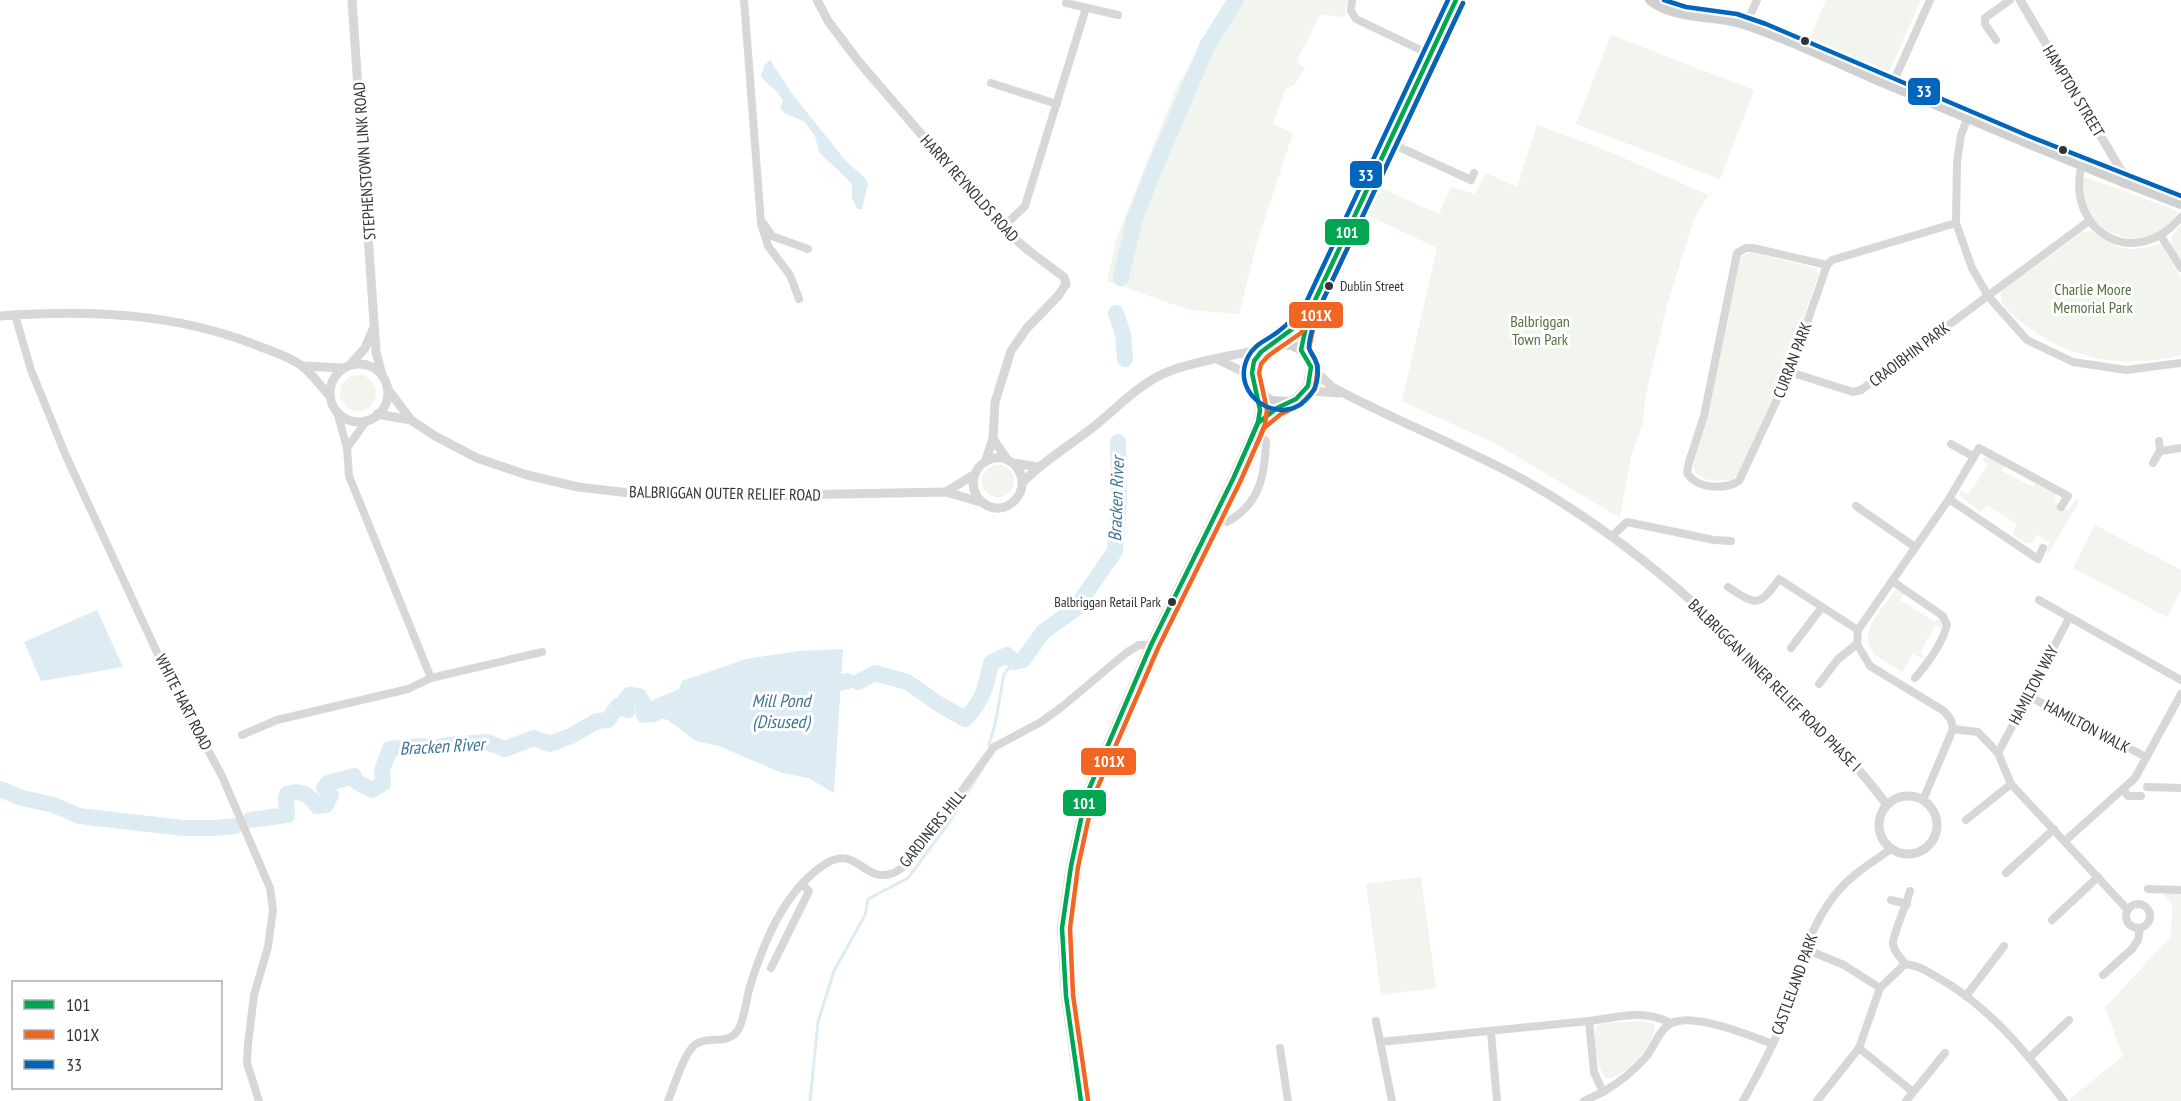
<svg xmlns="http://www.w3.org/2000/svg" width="2181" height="1101" viewBox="0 0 2181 1101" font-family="'PT Sans Narrow',sans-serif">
<rect width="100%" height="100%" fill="#fff"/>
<g fill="#f1f5ed">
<polygon points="1231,0 1347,0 1345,17 1320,15 1296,62 1305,68 1295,84 1285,90 1273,124 1293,133 1257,242 1239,314 1189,310 1107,281 1117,237 1177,86"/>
<polygon points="1826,0 1921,0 1888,74 1880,72 1808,43"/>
<polygon points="1611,35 1754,90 1720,179 1576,124"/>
<polygon points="1537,125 1605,150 1709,195 1694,219 1667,305 1645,399 1643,423 1631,456 1620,518 1498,445 1402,401 1437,248 1365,214 1368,207 1374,206 1378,187 1439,214 1451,187 1475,194 1486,173 1517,187"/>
<path d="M2085,177l90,33 3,3c-5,6 -9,13 -16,17 -26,17 -65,6 -76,-24 -3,-10 -3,-19 -3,-28z"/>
<path d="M2181,225v36c-11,-18 -16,-19 0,-36z"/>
<path d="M2092,231c13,10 27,19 44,18 9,-1 16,-4 25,-5l2,3 18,30v78c-56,15 -117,4 -162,-35 -11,-9 -19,-13 -18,-29l82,-59z"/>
<path d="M1752,252l62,16 5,5 -35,102 -43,96 -9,9c-17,1 -39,3 -39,-19l15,-44 29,-149 4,-11z"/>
<circle cx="358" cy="393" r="18"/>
<polygon points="1991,456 2005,465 2002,471 2033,487 2037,482 2056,492 2055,502 2068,510 2076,499 2080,500 2046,558 2049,542 2037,535 2031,543 2027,543 2013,535 2013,532 2017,525 1987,505 1981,512 1959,495 1961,490 1968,495 1988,465 1982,460 1985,457"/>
<circle cx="998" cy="481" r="16"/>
<polygon points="2095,525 2181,570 2181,590 2167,617 2073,568"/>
<path d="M1896,590l8,3 -4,7 35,22 4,-5 5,7 -2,4 -7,-3 -15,28 6,5 -3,1 -10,-5 -11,18c-8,-6 -21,-11 -28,-19 -18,-20 10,-46 22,-63z"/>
<polygon points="1421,877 1436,988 1381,995 1366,884"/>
<polygon points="2161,890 2181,890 2181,1101 2067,1101 2123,1056 2105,1008 2171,936 2172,906"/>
<path d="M1642,1021l12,3c5,17 -31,58 -49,54 -8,-12 -12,-37 -9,-52l7,-3z"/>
</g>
<g fill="#ddebf3">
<path d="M770,60l23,35 52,65 21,19 2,5 -6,25h-5l-5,-11v-14l-33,-32 -4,-16 -10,-14 -21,-9 -4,-5 3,-7c-5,-12 -15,-14 -22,-25l3,-10z"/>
<polygon points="97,610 123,667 41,681 24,642"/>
<polygon points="843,649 834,793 808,778 782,773 719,746 696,741 668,720 644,715 653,700 679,689 682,681 746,659 799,651"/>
</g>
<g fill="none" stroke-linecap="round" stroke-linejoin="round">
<g stroke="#ddebf3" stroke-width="3">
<polyline points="990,748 989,744 995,725 1004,674 1014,662"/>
<polyline points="810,1101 818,1022 834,971 865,915 868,899 908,878 948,824 984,766"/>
</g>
<g stroke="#ddebf3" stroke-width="16">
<polyline points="1121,278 1134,221 1151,177 1208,44 1236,0"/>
<polyline points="1116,313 1123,334 1125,359"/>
<path d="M858,682l17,-9 32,9 32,22 26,15c18,-18 21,-32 26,-56l16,-8 7,7 9,-2 20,-28 32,-23 40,-58 4,-50 -1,-59"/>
<polyline points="819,689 847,681"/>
<polyline points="0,789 22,798 54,805 79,816 183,828 216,828 235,826"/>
<path d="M250,820l37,-5c1,-7 -3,-15 0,-21 15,-5 22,1 30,12l9,-1 5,-10 -7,-7 4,-5 26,-7 3,6 15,8 11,-7 -1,-13 8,-21 29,-3 15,2 14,-3 39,-3 18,7 29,-11 16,6 21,-8 26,-15 11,-1 10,-14 10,4 -4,-8 5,-7 10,1 5,8v11l11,-1 9,-8"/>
</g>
<g stroke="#d7d7d7" stroke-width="8">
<polyline points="744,0 761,223 768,246 790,275 799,299"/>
<polyline points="1352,0 1351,11 1356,19 1429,54"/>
<polyline points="1066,3 1118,15"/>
<polyline points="1746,24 1757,0"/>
<polyline points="1996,40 1985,24 1985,18 2010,0"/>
<polyline points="991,83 1057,104"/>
<polyline points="1892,85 1930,0"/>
<polyline points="1967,119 1961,135 1957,162 1956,223 1972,268 1988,296 2027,340 2073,362 2126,370 2181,363"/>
<polyline points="1388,142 1471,180 1474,173"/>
<path d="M2081,167c-14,67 55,104 100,50"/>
<polyline points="764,224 772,236 808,249"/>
<polyline points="1002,228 1025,206 1086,8"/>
<polyline points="2161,236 2181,268"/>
<path d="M1746,248h7l74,17 -37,107 -51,109c-15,9 -42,8 -52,-8l2,-11 15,-46 33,-163z"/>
<polyline points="1827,265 1832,260 1956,223"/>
<polyline points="15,315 31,370 66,456 168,676 222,776 270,888 273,910 268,947 254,995 248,1044 247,1063 259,1101"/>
<polyline points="1790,372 1853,392 1861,390 2089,221"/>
<polyline points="337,412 347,448 349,476 431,678 542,652"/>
<polyline points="1951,444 1974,457"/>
<polyline points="347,448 367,420"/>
<polyline points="2160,451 2181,448"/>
<polyline points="2153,463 2160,451 2159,441"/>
<polyline points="1949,499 2038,559 2043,548"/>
<polyline points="1856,506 1915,547"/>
<path d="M1215,516l12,6c33,-18 38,-47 39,-81l-12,-9"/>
<polyline points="1612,536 1627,522 1714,540 1731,541"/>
<path d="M1892,581l51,35 4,9c-5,19 -19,38 -32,53"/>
<path d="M1728,587c29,19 31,20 51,-8l79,51"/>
<polyline points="2039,600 2181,680"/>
<polyline points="1791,648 1822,607"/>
<polyline points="1819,684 1838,659 1857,644"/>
<polyline points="2028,696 2146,757"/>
<polyline points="1953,729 1978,732 1998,753 2011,784 2128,910"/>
<polyline points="242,735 277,720 408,689 431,678"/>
<polyline points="1998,753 2069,618"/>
<polyline points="2147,787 2181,788"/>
<polyline points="2123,789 2128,796 2141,796"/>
<polyline points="1923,800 1953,729 1951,720 1944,711 1870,666 1857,644 1858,630 1949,499 1979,448 2068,496 2061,507"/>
<polyline points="1966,820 2011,784"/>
<polyline points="2065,841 2135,778 2181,694"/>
<polyline points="2006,873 2054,829"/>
<polyline points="2148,889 2181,890"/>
<polyline points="1891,900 1907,904"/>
<circle cx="2138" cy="916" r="12"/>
<polyline points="2052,920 2098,877"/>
<path d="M1805,949l39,16 36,23 25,-24c12,1 20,6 30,12 54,29 92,78 129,125"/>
<path d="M1905,964c-4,-6 -12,-13 -12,-21 0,-8 14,-40 17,-52"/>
<polyline points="771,968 809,891 803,885"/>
<polyline points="2103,975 2132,949 2138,940 2140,928"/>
<polyline points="1966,996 2004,946"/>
<polyline points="1376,1021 1392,1101"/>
<path d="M1671,1023c-29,-14 -51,-6 -82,-2l5,51 9,20c17,-10 30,-20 43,-35 8,-10 13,-27 24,-33 22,-13 80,12 103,20"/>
<polyline points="1491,1032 1497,1101"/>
<polyline points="1380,1042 1589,1021"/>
<polyline points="1280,1048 1288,1101"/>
<polyline points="1859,1048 1913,1092"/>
<polyline points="2029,1058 2069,1020"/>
<path d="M668,1101c6,-14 16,-49 28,-57 13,-9 32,2 42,-14 7,-12 8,-30 12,-44 14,-44 33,-92 72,-120 35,-25 41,19 71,7 7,-2 12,-9 18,-13l83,-113 47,-25 22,-16 63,-53 13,-8h12"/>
<polyline points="1584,1101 1603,1092"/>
<path d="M1743,1101c14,-26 29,-51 39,-79 15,-43 23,-89 52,-126 15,-20 37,-33 57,-47"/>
<polyline points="1817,1101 1859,1048 1880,988"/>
<polyline points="1906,1101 1945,1053"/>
</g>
<g stroke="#d7d7d7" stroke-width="9">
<polyline points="352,0 376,352 382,375"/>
<polyline points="817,0 828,21 859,62 1002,228 1029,251 1064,277 1066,284 1058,296 1027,328 1011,351 995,402 993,439 985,462"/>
<polyline points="2020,0 2125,177 2123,183"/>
<path d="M0,316c88,-7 178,-3 261,31 13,5 29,10 41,19 10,7 19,21 28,30"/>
<polyline points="1219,360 1252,376"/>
<circle cx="359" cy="393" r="29"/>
<polyline points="350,365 365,348 374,327"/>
<polyline points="303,366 343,368"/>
<path d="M1311,367l21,20c63,34 130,59 192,93 103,58 185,132 266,217 34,35 68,69 97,108"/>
<polyline points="387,388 411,420 435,436 477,458 527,475 578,487 647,495 733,496 946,492 984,503"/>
<polyline points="1303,394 1311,391 1339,393"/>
<polyline points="377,414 411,420"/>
<polyline points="993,439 1007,459"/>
<path d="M1013,463c27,27 -12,62 -34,36 -5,-6 -7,-14 -5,-22 3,-13 18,-23 32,-18 4,2 4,3 8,4 8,2 16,2 23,4"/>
<path d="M1023,482c19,-20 43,-34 65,-51 27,-20 50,-48 82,-60 29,-11 64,-15 95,-23"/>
<polyline points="946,492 975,474"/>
<circle cx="1908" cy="825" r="29"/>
</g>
<g stroke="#d0d0d0" stroke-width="10">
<path d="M1650,0c27,21 66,14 97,25 44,15 87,36 130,55 101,42 201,86 304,124"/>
<polyline points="1273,344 1301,322 1308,313"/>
<polyline points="1301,350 1309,313 1456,0"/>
<polyline points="1257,391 1271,401 1288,402"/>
<polyline points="1081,1101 1066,996 1062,928 1071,866 1086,796 1151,645 1233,479 1258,423 1260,409 1257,391 1252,376 1254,360 1265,348 1273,344 1292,345 1301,350 1307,358 1311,367 1308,386 1296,399 1277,408 1258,423"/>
</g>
<g stroke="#fff" stroke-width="9">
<g id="bus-1">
<polyline points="1250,441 1258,422 1260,410 1252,373 1254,361 1261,352 1295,327 1311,307"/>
<polyline points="1081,1101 1066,996 1062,928 1071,866 1086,796 1151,645 1233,479 1258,423 1277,408 1296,399 1308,386 1311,367 1301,350 1309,313 1456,0"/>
</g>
</g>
<g stroke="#fff" stroke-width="9">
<g id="bus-2">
<polyline points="1257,444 1265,424 1267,410 1259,373 1261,364 1268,356 1301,333 1318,311"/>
<polyline points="1088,1100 1073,995 1070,928 1078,867 1093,798 1158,648 1240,482 1264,428 1281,414 1300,405 1315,389 1318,366 1309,348 1316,315 1463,3"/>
</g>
</g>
<g stroke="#fff" stroke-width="9">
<g id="bus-3">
<path d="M1448,0l-145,309c-8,8 -15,15 -24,22 -11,9 -24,12 -31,26 -20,40 37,74 63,37 7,-9 9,-24 4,-35 -2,-4 -6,-8 -6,-12 0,-10 5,-22 7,-32l147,-312"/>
<polyline points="1664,0 1686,7 1737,14 1766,24 2031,137 2181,196"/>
</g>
</g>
<use href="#bus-1" stroke="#00a651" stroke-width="4.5"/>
<use href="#bus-2" stroke="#f26522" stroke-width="4.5"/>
<use href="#bus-3" stroke="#0065bd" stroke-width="4.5"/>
</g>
<g fill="#333" stroke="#fff" stroke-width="2">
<circle cx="1805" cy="41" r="5"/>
<circle cx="2063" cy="150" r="5"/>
<circle cx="1329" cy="286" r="5"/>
<circle cx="1172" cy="602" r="5"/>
</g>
<g text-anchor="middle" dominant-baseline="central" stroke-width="6" stroke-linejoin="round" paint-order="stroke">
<g font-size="14" fill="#333" stroke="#fff" text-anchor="start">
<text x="1340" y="286">Dublin Street</text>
<text x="1161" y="602" text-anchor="end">Balbriggan Retail Park</text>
</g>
<g font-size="16" fill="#333" stroke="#fff">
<text transform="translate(2074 91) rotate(59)">HAMPTON STREET</text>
<text transform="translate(364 161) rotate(-94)">STEPHENSTOWN LINK ROAD</text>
<text transform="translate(970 188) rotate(48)">HARRY REYNOLDS ROAD</text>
<text transform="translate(1909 354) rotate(-37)">CRAOIBHIN PARK</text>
<text transform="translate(1792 360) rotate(-69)">CURRAN PARK</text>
<text transform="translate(725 493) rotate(1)">BALBRIGGAN OUTER RELIEF ROAD</text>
<text transform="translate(1775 685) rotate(45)">BALBRIGGAN INNER RELIEF ROAD PHASE I</text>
<text transform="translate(2033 685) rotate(-62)">HAMILTON WAY</text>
<text transform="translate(184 702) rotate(63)">WHITE HART ROAD</text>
<text transform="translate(2087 726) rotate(28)">HAMILTON WALK</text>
<text transform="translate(932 828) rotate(-51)">GARDINERS HILL</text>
<text transform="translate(1794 984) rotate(-70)">CASTLELAND PARK</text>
</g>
<g font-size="16" fill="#56703f" stroke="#fff">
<text x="2093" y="289">Charlie Moore<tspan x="2093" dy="18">Memorial Park</tspan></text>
<text x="1540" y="321">Balbriggan<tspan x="1540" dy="18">Town Park</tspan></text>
</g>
<g font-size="18" font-style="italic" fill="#3f7597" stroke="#fff">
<text transform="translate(1116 499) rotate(-88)">Bracken River</text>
<text x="781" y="700">Mill Pond<tspan x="781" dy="21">(Disused)</tspan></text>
<text transform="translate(442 746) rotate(-3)">Bracken River</text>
</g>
</g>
<g stroke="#fff" stroke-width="2">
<rect x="1907" y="77" width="34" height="29" rx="6" fill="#0065bd"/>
<rect x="1349" y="160" width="34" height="29" rx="6" fill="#0065bd"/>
<rect x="1324" y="218" width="46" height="28" rx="6" fill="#00a651"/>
<rect x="1288" y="301" width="56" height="28" rx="6" fill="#f26522"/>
<rect x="1080" y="747" width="57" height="29" rx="6" fill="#f26522"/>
<rect x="1062" y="789" width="45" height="28" rx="6" fill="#00a651"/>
</g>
<g font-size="16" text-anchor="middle" font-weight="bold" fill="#fff">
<text x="1924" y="97">33</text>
<text x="1366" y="181">33</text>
<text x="1347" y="238">101</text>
<text x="1316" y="321">101X</text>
<text x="1109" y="767">101X</text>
<text x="1084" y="809">101</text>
</g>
<rect x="12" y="981" width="210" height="108" fill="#ffffff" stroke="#adadad" stroke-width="1.5"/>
<rect x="24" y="1000" width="30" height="9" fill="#00a651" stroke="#adadad" stroke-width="1.5"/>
<text x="66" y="1011" font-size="18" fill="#333333">101</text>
<rect x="24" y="1030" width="30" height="9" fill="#f26522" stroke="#adadad" stroke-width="1.5"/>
<text x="66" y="1041" font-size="18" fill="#333333">101X</text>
<rect x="24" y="1060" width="30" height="9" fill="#0065bd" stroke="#adadad" stroke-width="1.5"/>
<text x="66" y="1071" font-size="18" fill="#333333">33</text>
</svg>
